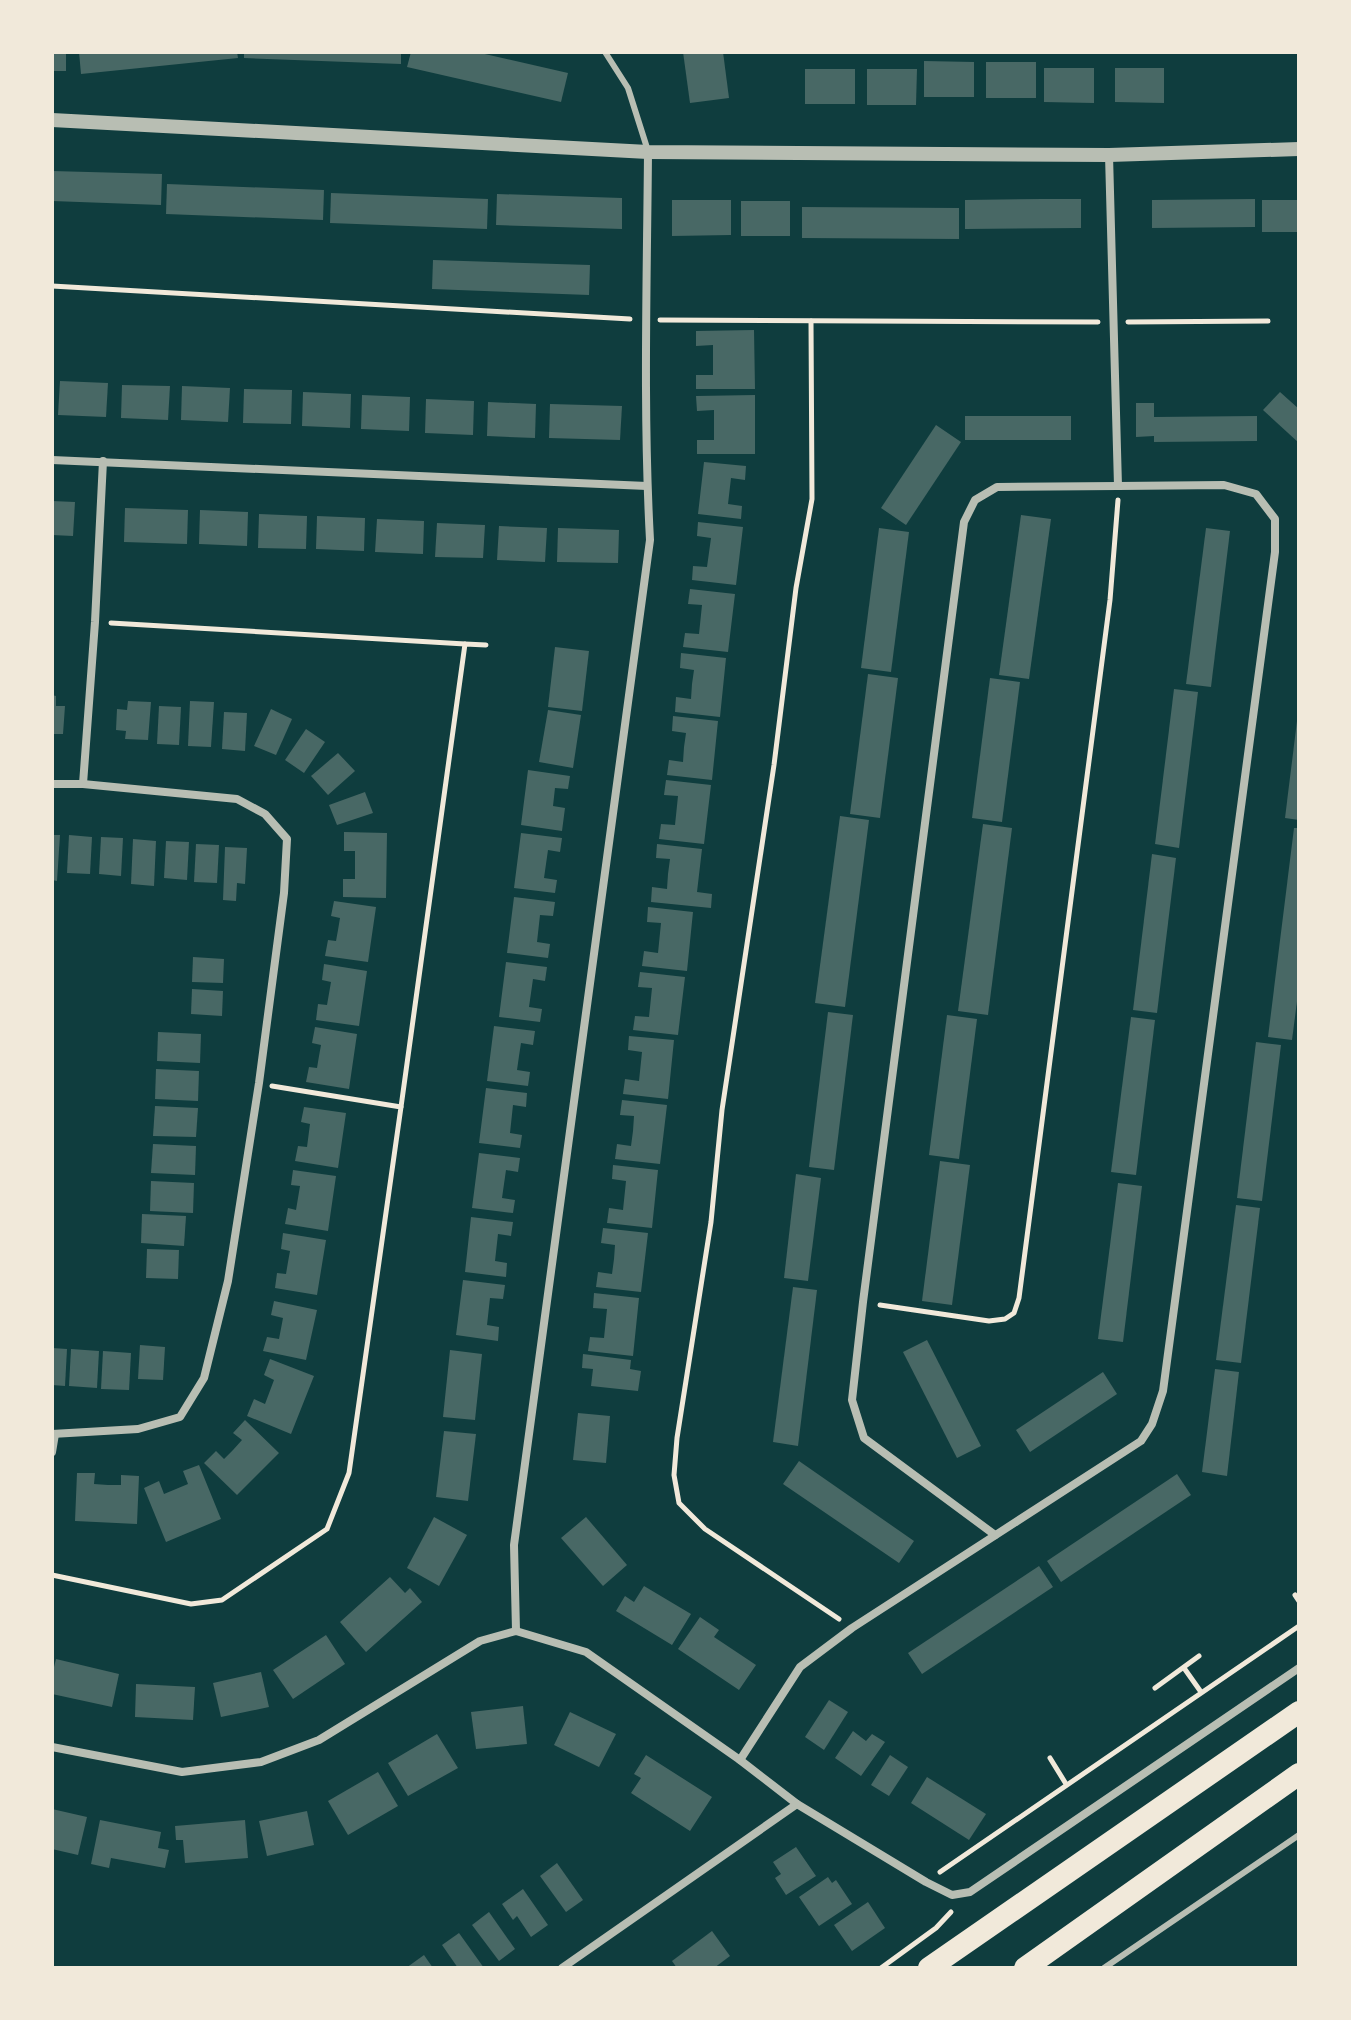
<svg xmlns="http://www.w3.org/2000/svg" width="1351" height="2020" viewBox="0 0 1351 2020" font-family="Cabin,sans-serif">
<rect width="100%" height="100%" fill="#0f3d3e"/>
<g fill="#486865">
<rect x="52" y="52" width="14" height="19"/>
<polygon points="79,52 237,52 238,58 81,74"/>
<polygon points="244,52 401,52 401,64 244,58"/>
<polygon points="411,52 476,52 568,73 561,102 407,67"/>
<polygon points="683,52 723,52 729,98 690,103"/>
<polygon points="924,61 974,62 974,97 924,97"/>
<rect x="986" y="62" width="50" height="36"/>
<polygon points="1044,68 1094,68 1094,103 1044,102"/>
<polygon points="1115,68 1164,68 1164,103 1115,102"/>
<rect x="805" y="69" width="50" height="35"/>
<polygon points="867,69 917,69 916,105 867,105"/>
<polygon points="52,171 162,174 161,205 52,201"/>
<polygon points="167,184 324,190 323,220 166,214"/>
<polygon points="331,193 488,199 487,229 330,223"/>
<polygon points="497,194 622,198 622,229 496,225"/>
<polygon points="1042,199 1081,199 1081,228 965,229 965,200"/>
<polygon points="1255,199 1255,227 1152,228 1152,200"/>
<polygon points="672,200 731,200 731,235 672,236"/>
<rect x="1262" y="200" width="37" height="32"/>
<rect x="741" y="201" width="49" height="35"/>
<polygon points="802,207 959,208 959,239 802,238"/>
<polygon points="433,260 590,265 589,295 432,289"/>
<polygon points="754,330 755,389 696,389 696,375 713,375 713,345 696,346 696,331"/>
<polygon points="60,381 108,383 106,417 58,415"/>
<polygon points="122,385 170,386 168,420 121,418"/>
<polygon points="182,386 230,388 228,422 181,420"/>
<polygon points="244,389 292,390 291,424 243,423"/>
<polygon points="303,392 351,394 350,428 302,426"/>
<polygon points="1280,392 1299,409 1299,443 1263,410"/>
<polygon points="362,395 410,397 409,431 361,429"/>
<polygon points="755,395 755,454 697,454 697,440 714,440 714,410 697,411 696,396"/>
<polygon points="426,399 474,401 473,435 425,433"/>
<polygon points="488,402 536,404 535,438 487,436"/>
<polygon points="1136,403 1154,403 1154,417 1257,416 1257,441 1154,442 1154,436 1136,437"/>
<polygon points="550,404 622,406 620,440 549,438"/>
<rect x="965" y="416" width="106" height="24"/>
<polygon points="936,425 961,442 906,525 881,508"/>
<polygon points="704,462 746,466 745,480 731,478 728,504 742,506 741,519 698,514"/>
<polygon points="52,501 75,502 73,536 52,535"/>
<polygon points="125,508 188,510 187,544 124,542"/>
<polygon points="200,510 248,512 247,546 199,544"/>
<polygon points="259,514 307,516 306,549 258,548"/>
<polygon points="1021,515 1051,519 1029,679 999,675"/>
<polygon points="317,516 365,518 364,551 316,549"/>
<polygon points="377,519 424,521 423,554 375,552"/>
<polygon points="698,522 743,527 736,585 692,580 693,566 707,567 711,538 697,536"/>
<polygon points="437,523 485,525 483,558 435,557"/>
<polygon points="499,526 547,528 545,562 497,560"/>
<polygon points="558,528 619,530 618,563 557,562"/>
<polygon points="879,528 909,532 891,672 861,668"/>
<polygon points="1206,528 1230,531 1211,687 1186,684"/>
<polygon points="690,589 735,594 728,652 683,647 685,633 699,634 702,605 688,604"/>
<polygon points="555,647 589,651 582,711 548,707"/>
<polygon points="681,653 726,658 720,717 675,712 676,697 691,699 692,684 694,670 680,668"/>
<polygon points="868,674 898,678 880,818 850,814"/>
<polygon points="990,678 1020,682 1002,822 972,818"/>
<polygon points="1174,689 1198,692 1179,848 1155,844"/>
<polygon points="52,695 56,696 56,706 65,706 63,734 52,734"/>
<polygon points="128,701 151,702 148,740 125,739 126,731 116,730 117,709 127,710"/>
<polygon points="190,701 214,702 211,747 188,746"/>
<polygon points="159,706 181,707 179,745 157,744"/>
<polygon points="271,709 292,719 276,755 254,746"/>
<polygon points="548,710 581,715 573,768 539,762"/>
<polygon points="224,712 247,713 245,751 222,749"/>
<polygon points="673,716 718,721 712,780 667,775 669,760 683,762 684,747 686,733 672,731"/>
<polygon points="1297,721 1299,721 1299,820 1285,818"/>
<polygon points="306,729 325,742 304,773 285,760"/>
<polygon points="338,753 355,771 328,795 311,776"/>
<polygon points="528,770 570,776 568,789 555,788 553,806 565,808 562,831 521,825"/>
<polygon points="666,780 711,785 704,844 659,839 661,824 675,825 678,796 664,795"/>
<polygon points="365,792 373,813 337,825 329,805"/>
<polygon points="840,816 869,820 845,1007 815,1003"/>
<polygon points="983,824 1012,828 988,1015 958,1011"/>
<polygon points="1294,828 1299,828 1299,986 1292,1040 1268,1037"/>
<polygon points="344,832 387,833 386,898 343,897 343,879 355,879 355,851 344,851"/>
<polygon points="521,833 562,838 560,852 548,850 544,878 557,880 555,893 514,888"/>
<polygon points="52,835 60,835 57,881 52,880"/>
<polygon points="69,835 92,837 90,874 67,873"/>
<polygon points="101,837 123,838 121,876 99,874"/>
<polygon points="133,839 156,841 154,886 131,884"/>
<polygon points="166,841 189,842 187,880 164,878"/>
<polygon points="196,844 219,845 217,883 194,882"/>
<polygon points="657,844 702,849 697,892 712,894 711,908 651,902 652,887 667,889 668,874 670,859 656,858"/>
<polygon points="225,847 247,848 245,884 237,883 236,901 223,900"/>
<polygon points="1152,854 1176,858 1157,1013 1133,1010"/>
<polygon points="514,897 555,902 553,916 540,915 537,942 550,944 548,958 507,953"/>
<polygon points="334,901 376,907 368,962 325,956 328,940 336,941 338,930 340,918 331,916"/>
<polygon points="648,907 693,912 687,971 642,966 644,951 658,953 661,923 647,922"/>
<polygon points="193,957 224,959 223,983 192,982"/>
<polygon points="506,962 547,967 545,981 533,979 529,1007 542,1009 540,1022 499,1017"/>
<polygon points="324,964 367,971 359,1026 316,1020 318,1004 327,1005 331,982 322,980"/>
<polygon points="640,972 685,977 678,1035 633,1030 635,1016 649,1017 652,988 638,987"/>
<polygon points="192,989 223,991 222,1016 191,1014"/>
<polygon points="828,1012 853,1015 834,1170 809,1167"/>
<polygon points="947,1015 977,1019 959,1159 929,1155"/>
<polygon points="1131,1017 1155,1020 1136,1175 1111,1172"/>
<polygon points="494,1026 535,1031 533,1045 521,1043 519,1056 517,1070 530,1072 528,1086 487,1081"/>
<polygon points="315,1027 357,1034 349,1089 306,1082 309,1067 317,1068 319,1056 321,1045 312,1043"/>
<polygon points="158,1032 201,1034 200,1063 157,1061"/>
<polygon points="629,1036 674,1040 668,1099 623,1094 625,1079 639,1081 642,1052 628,1050"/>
<polygon points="1256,1042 1281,1045 1262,1201 1237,1198"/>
<polygon points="156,1069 199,1071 198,1101 155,1099"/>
<polygon points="486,1088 527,1093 526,1107 513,1105 510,1133 522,1135 520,1148 479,1143"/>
<polygon points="622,1100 667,1105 660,1164 615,1159 617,1144 631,1146 633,1131 634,1116 620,1115"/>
<polygon points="155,1106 198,1108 196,1137 153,1136"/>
<polygon points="304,1107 346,1113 338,1168 295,1161 298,1146 307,1147 310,1124 301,1122"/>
<polygon points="153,1144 196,1146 195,1175 151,1173"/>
<polygon points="479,1153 520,1158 518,1172 506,1170 502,1198 515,1200 513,1213 472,1208"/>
<polygon points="940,1161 970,1165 952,1305 922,1301"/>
<polygon points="613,1165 658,1170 652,1228 607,1223 609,1208 623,1210 626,1181 612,1179"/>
<polygon points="293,1170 336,1176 328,1231 285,1224 288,1208 296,1210 300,1186 291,1185"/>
<polygon points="796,1174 821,1178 808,1281 784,1278"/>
<polygon points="151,1181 194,1183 193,1213 150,1211"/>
<polygon points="1118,1183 1142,1186 1123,1342 1098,1339"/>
<polygon points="1236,1205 1260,1208 1241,1363 1216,1360"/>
<polygon points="142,1214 186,1216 184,1246 141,1243"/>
<polygon points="471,1217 513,1222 511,1236 498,1234 495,1261 507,1263 506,1277 465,1272"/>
<polygon points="603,1228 648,1233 641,1292 596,1287 598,1272 612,1274 614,1259 615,1245 601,1243"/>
<polygon points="283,1233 326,1240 317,1295 275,1288 277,1273 286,1274 288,1262 290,1251 281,1249"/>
<polygon points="147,1249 179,1250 178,1279 146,1278"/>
<polygon points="463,1280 505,1285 503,1299 490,1298 487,1325 499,1327 498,1341 456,1335"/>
<polygon points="793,1287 817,1290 798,1446 773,1442"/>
<polygon points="594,1293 639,1298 633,1356 588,1351 590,1337 604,1338 607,1309 593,1308"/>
<polygon points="274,1301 317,1310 306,1360 263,1351 267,1337 279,1339 283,1318 271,1315"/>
<polygon points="927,1340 981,1446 957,1458 903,1352"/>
<polygon points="140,1345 165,1347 163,1380 138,1379"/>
<polygon points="52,1348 67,1349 65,1386 52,1385"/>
<polygon points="71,1349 99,1351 97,1388 69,1386"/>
<polygon points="450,1350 482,1354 475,1420 443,1417"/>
<polygon points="103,1351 131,1353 129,1390 101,1389"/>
<polygon points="583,1354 631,1360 630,1369 641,1371 638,1391 591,1386 593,1369 582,1368"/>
<polygon points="270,1359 314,1376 291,1434 247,1416 254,1399 265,1404 274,1380 264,1375"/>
<polygon points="1215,1369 1239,1372 1227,1476 1202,1472"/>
<polygon points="1103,1372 1117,1394 1030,1452 1016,1430"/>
<polygon points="578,1413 610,1416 606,1463 573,1460"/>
<polygon points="245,1420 279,1453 237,1495 204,1463 216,1451 224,1459 233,1450 242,1440 233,1433"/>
<polygon points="444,1431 476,1434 468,1501 436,1497"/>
<polygon points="799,1461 914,1541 899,1563 783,1484"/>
<polygon points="199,1465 221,1519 166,1542 144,1488 159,1481 164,1494 188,1484 183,1471"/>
<polygon points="77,1473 95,1473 94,1484 108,1485 121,1485 121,1475 139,1476 137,1524 75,1521"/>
<polygon points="1177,1474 1191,1495 1061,1582 1047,1561"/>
<polygon points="434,1517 467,1535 439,1586 407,1568"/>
<polygon points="586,1517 627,1565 603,1586 561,1538"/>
<polygon points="1039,1566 1053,1587 922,1674 908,1653"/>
<polygon points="390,1577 405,1593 410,1588 422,1602 366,1652 340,1622"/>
<polygon points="644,1586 691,1614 672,1645 616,1611 625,1596 634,1602"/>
<polygon points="700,1617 719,1630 714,1637 756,1665 739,1690 678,1649"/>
<polygon points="326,1635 345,1664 293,1699 273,1670"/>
<polygon points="56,1659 119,1674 112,1707 52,1694 52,1675"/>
<polygon points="261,1672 269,1707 221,1717 213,1683"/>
<polygon points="136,1684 195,1687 193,1720 135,1717"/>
<polygon points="829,1700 848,1712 824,1750 805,1737"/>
<polygon points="523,1706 527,1744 476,1749 471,1712"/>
<polygon points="570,1712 616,1734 599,1767 554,1745"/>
<polygon points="853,1731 866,1741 872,1734 885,1742 861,1776 835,1758"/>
<polygon points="437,1734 458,1768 408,1796 388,1763"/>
<polygon points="646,1755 712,1797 690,1831 631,1793 641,1778 634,1774"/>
<polygon points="890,1755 908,1767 889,1796 871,1785"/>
<polygon points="378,1772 398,1806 348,1835 328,1801"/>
<polygon points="927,1777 986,1814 969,1840 911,1803"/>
<polygon points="52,1809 87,1817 78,1855 52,1849"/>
<polygon points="307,1811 314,1845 267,1856 259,1821"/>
<polygon points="100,1820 161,1832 158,1848 169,1850 165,1868 111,1858 109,1868 91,1864"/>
<polygon points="245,1820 248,1858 185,1863 183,1840 176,1840 175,1826"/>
<polygon points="796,1847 816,1876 786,1895 775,1878 781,1874 773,1862"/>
<polygon points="557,1863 583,1900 566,1912 540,1876"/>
<polygon points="828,1877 832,1883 836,1880 852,1904 819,1926 799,1897"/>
<polygon points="523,1889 548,1925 531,1937 517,1916 513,1920 502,1904"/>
<polygon points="868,1902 885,1928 852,1951 834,1925"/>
<polygon points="489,1912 515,1949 499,1961 472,1925"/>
<polygon points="712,1931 730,1956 714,1968 677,1968 672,1961"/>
<polygon points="459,1933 484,1968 458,1968 442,1945"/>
<polygon points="424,1955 433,1968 406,1968"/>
</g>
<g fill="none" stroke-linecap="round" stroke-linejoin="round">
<g stroke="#f1e9da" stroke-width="5">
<polyline points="52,286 630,319"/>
<polyline points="660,320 1098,322"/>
<polyline points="811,321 812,499 796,588 774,765 722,1110 711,1222 677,1438 674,1475 679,1503 705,1529 839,1619"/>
<polyline points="1128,322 1268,321"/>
<polyline points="111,623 465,644"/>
<polyline points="401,1107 465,644 486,645"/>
<polyline points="880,1305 989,1321 1005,1319 1014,1313 1019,1298 1110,600 1118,500"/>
<polyline points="52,1575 191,1604 222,1600 327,1529 349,1473 401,1107 272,1086"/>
<polyline points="1295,1595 1299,1601"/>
<polyline points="1184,1668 1201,1692"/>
<polyline points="1155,1688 1199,1656"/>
<polyline points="1050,1758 1066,1784"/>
<polyline points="940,1872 1299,1626"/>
<polyline points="881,1968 936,1928 951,1912"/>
</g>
<g stroke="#b8beb3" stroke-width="6">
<polyline points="605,52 628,88 648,151"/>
<polyline points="1104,1968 1299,1835"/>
</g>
<g stroke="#b8beb3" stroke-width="8">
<polyline points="52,460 647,486"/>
<polyline points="52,784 83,784 237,799 265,814 287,839 284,893 259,1083 228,1281 204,1378 180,1417 138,1429 52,1434"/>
<polyline points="83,784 95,622 103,461"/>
<polyline points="52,1452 55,1434"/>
<polyline points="995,1535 864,1438 852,1400 863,1302 964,522 975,500 997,487 1118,486"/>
<path d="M516,1631l-2,-86 136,-1005c-7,-129 -3,-259 -2,-388"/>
<polyline points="52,1747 182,1772 261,1762 319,1740 480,1641 516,1631 586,1652 740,1760 797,1804 926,1882 952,1895 970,1892 1299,1668"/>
<polyline points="740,1760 800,1667 852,1628 1141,1441 1152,1424 1163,1391 1275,552 1275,519 1256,494 1224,485 1118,486 1109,155"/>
<polyline points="562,1968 797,1804"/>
</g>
<polyline stroke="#b8beb3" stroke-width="14" points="52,120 648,152 1109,155 1299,149"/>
<g stroke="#f1e9da" stroke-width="22">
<polyline points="929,1968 1299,1712"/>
<polyline points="1025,1968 1299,1774"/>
</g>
</g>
<rect width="1351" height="2020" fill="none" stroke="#f1e9da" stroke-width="108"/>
</svg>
